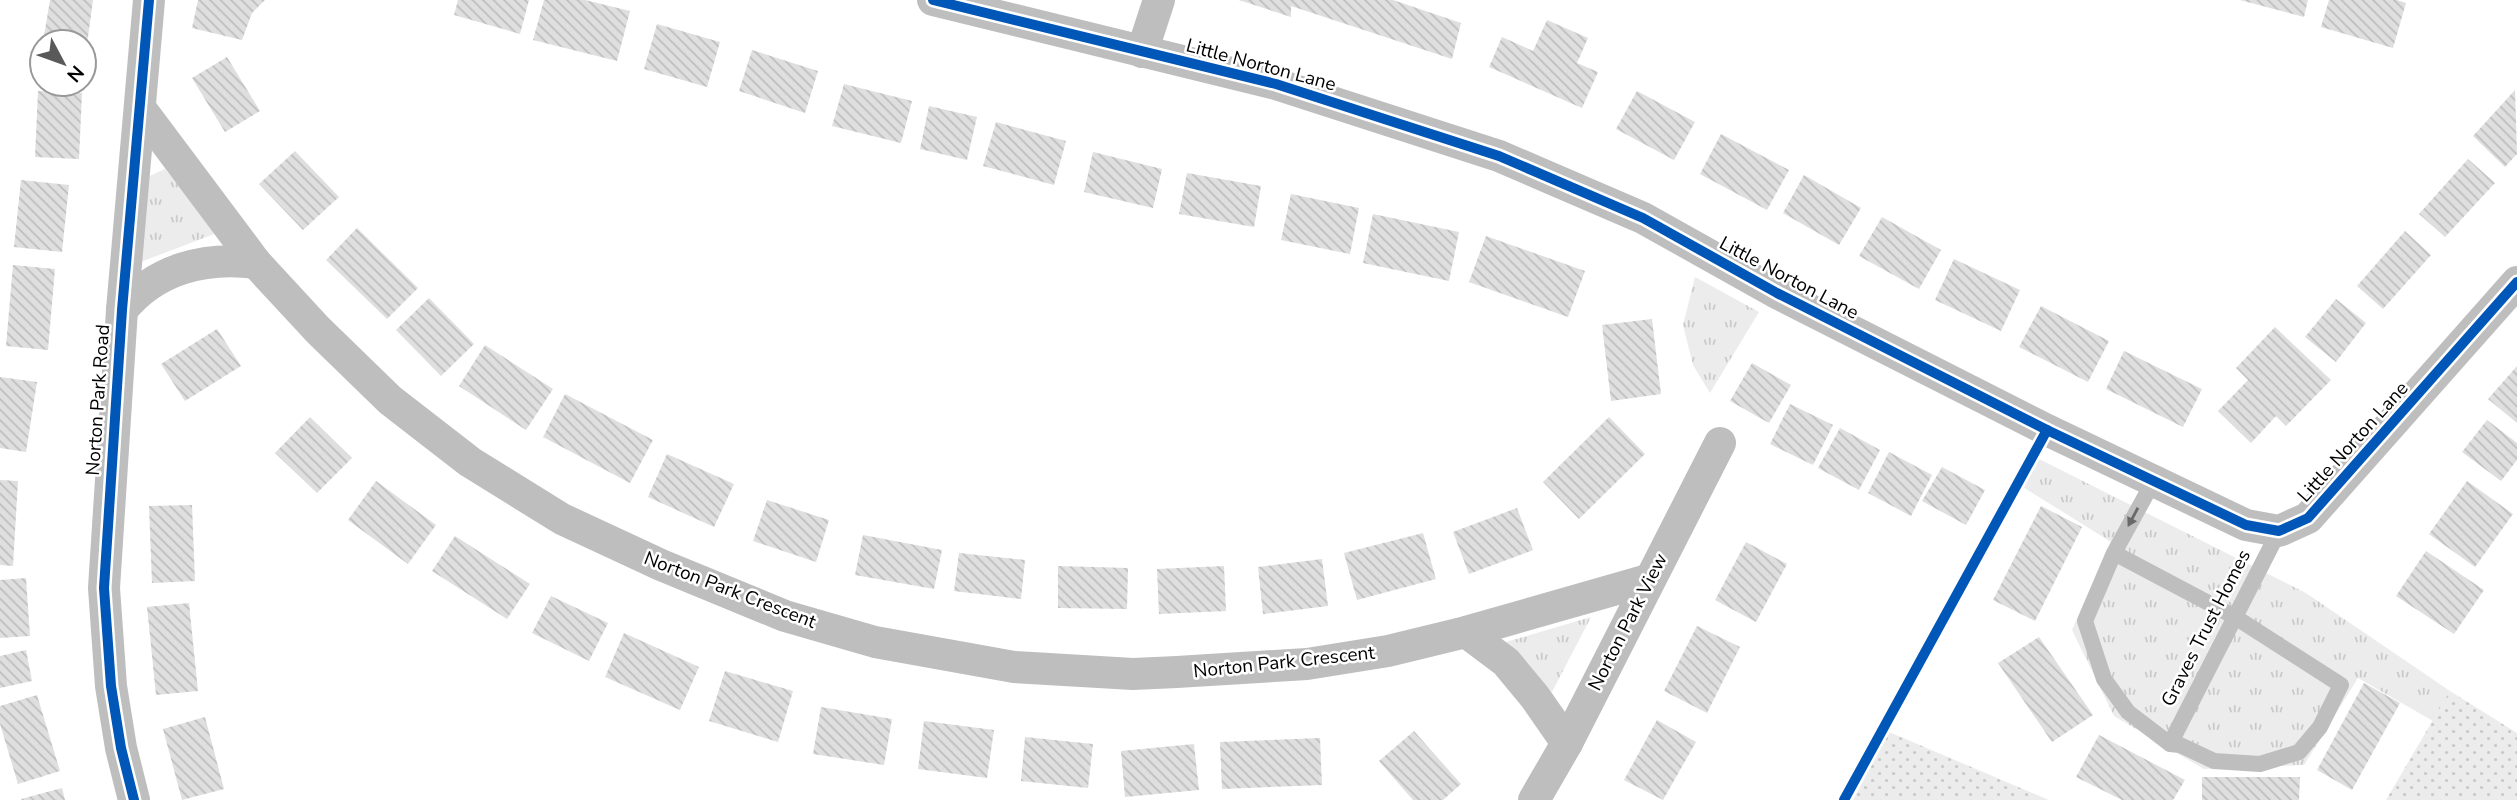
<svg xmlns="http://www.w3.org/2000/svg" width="2517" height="800" viewBox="0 0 2517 800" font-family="'Nunito Sans',sans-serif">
<defs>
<pattern id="grass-tufts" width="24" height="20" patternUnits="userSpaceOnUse" patternTransform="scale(1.75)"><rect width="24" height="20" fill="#ececec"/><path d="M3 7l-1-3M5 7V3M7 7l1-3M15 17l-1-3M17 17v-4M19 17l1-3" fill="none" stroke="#c9c9c9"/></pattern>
<pattern id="park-dots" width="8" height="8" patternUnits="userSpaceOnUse" patternTransform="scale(1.75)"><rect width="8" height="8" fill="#ececec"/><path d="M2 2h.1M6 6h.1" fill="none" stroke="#c9c9c9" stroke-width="1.8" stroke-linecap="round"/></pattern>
<pattern id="building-back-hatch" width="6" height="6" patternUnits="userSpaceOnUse" patternTransform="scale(1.75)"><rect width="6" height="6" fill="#dfdfdf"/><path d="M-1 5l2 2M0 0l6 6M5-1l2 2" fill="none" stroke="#bebebe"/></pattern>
</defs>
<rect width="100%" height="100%" fill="#fff"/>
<g fill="url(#grass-tufts)">
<polygon points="165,169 217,233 138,263 145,178"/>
<polygon points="1695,277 1759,312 1710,393 1693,365 1683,325"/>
<polygon points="2037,458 2306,593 2450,691 2433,721 2358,678 2304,765 2204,769 2114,716 2072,630 2111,542 2023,487"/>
<polygon points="1591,617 1552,692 1506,642"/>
</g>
<g fill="url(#park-dots)">
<polygon points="2450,691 2517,733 2517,800 2386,800"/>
<polygon points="1889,732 2049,800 1853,800"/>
</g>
<g fill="url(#building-back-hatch)">
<polygon points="50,0 93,0 86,52 84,42 43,42"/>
<polygon points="198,0 265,0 252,13 242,40 192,28"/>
<polygon points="458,0 529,0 520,34 454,15"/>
<polygon points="544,0 585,0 630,11 617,61 533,40"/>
<polygon points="1239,0 1393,0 1461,23 1452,59 1291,6 1291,17"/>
<polygon points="2240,0 2308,0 2304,17"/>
<polygon points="2329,0 2397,0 2406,3 2393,48 2321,27"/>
<polygon points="1547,20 1588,38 1577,63 1598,72 1582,108 1489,67 1502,37 1533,51"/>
<polygon points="657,24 720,42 707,87 644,69"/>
<polygon points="752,50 818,71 805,113 739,91"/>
<polygon points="227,57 260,111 225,132 192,78"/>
<polygon points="844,84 912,101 901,143 832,126"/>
<polygon points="2515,90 2517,154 2505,167 2473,136"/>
<polygon points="38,91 82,93 79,159 35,157"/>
<polygon points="1637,91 1695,122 1674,160 1616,129"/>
<polygon points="929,106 977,117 967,160 920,149"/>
<polygon points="996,122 1066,141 1054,185 983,166"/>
<polygon points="1721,134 1789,170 1767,210 1700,174"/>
<polygon points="295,151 339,197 303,230 259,184"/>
<polygon points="1093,152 1162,169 1153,208 1084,192"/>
<polygon points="2468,159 2495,183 2445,237 2419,214"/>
<polygon points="1187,173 1261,186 1254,227 1179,214"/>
<polygon points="1804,175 1861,208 1839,245 1783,213"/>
<polygon points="21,180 69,185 62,252 14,247"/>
<polygon points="1291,194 1359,208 1350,254 1281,240"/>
<polygon points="1373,214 1459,232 1449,281 1363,263"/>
<polygon points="1882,217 1941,250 1919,289 1859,256"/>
<polygon points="357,228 418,288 387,319 326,260"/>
<polygon points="2405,231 2431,255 2383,309 2357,286"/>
<polygon points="1486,236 1585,271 1568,317 1469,282"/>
<polygon points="1954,259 2020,290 2001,331 1935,300"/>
<polygon points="13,265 55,269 48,350 6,346"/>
<polygon points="429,298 474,344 441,376 396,330"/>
<polygon points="2336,299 2366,323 2336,362 2305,337"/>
<polygon points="2041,306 2109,341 2088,382 2019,347"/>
<polygon points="1652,319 1661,394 1611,401 1602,325"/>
<polygon points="2275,327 2331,380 2286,426 2276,416 2251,443 2218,411 2248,380 2236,368"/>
<polygon points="217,329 241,366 185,401 161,364"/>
<polygon points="485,345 553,389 526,430 459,386"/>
<polygon points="2124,351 2202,389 2183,427 2106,389"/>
<polygon points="1752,363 1791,385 1769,423 1730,401"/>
<polygon points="2517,366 2517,423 2488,399"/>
<polygon points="0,377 37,382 26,452 0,448"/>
<polygon points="565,394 653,440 630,483 543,437"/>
<polygon points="1790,404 1833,425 1813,465 1770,444"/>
<polygon points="310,417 352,458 317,493 275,453"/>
<polygon points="1609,417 1645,454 1579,519 1543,482"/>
<polygon points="2487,420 2517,443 2517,460 2501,481 2462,452"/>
<polygon points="1840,428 1880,450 1859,490 1818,468"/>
<polygon points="1889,452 1932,475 1911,516 1868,493"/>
<polygon points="667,454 734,484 714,527 648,497"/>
<polygon points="1942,467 1985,490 1966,525 1922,501"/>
<polygon points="0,480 18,481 13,566 0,565"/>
<polygon points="376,481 436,525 408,564 348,520"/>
<polygon points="2467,481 2513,514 2475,567 2429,534"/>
<polygon points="767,500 829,520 816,562 753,541"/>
<polygon points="192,505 195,581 152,583 149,506"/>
<polygon points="2041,506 2082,527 2035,621 1993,600"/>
<polygon points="1517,508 1533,550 1469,574 1453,532"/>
<polygon points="1423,533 1436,579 1357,600 1344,553"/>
<polygon points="863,535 942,550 934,589 855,575"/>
<polygon points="455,536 530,584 507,619 432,571"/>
<polygon points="1746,542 1787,564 1756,622 1715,600"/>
<polygon points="2426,551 2484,590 2454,634 2396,596"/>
<polygon points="959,553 1025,560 1021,599 954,591"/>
<polygon points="1322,559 1328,606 1263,614 1258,567"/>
<polygon points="1058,566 1128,568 1127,609 1058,608"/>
<polygon points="1224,566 1226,611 1159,614 1157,569"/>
<polygon points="26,578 30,636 0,638 0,580"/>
<polygon points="551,596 608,623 589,661 532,633"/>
<polygon points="189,603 198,691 156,695 147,607"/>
<polygon points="1697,626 1740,647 1707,713 1664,691"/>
<polygon points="624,633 699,667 680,710 605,677"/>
<polygon points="2039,637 2093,715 2052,742 1998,663"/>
<polygon points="26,650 32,681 0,688 0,656"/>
<polygon points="725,671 793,691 778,742 709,721"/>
<polygon points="2364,683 2400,703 2352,790 2317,770"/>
<polygon points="37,695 60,771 18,784 0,724 0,706"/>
<polygon points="821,707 892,719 884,765 813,754"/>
<polygon points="205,717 224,789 182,800 163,729"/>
<polygon points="1657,720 1696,742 1663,800 1624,780"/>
<polygon points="924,721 994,730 987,778 918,769"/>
<polygon points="1414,731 1461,784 1443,800 1413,800 1379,761"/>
<polygon points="2099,735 2185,780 2173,800 2122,800 2076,777"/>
<polygon points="1025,737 1093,744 1088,788 1021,781"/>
<polygon points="1320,738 1322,785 1222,789 1220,742"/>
<polygon points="1194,744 1199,790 1125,797 1121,751"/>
<polygon points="2202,777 2300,777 2299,800 2202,800"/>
<polygon points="62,788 65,800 22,800 21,799"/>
</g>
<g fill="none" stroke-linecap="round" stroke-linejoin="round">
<g stroke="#bebebe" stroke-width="16">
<polyline points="2114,553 2235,617 2341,685 2320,727 2299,752 2260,764 2214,761 2180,745 2170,744 2128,712 2104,679 2085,621 2114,553 2153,482"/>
<polyline points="2170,744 2279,531"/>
</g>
<g stroke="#bebebe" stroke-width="32">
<polyline points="933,0 1276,84 1499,156 1643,218 1777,293 2047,430 2246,525 2279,531 2308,518 2517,282"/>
<polyline points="1142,52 1159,0"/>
<polyline points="140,108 256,263 318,330 390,400 470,462 562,519 661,565 785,616 875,642 1014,667 1133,674 1177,672 1307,664 1388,651 1466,632 1648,580"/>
<path d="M122,310c33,-41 83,-54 134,-47"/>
<polyline points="1466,632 1506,662 1535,697 1567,743"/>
<polyline points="134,800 121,748 111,686 104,588 122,310 149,0"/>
<polyline points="1534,800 1567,743 1720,443"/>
</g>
<g stroke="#fff" stroke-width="15">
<g id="cycleway">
<polyline points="933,0 1276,84 1499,156 1643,218 1777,293 2047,430 2246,525 2279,531 2308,518 2517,282"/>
<polyline points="134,800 121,748 111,686 104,588 122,310 149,0"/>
<polyline points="1844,800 2047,430"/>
</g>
</g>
<use href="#cycleway" stroke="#0057b8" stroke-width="10"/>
</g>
<defs><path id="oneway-solid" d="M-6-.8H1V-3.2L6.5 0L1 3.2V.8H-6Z" transform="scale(1.75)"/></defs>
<use fill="#686868" href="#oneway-solid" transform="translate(2133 517) rotate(118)"/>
<g text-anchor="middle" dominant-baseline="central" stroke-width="5" stroke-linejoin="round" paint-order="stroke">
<g font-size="19" fill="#000" stroke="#fff">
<text transform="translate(1261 65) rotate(15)">Little Norton Lane</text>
<text transform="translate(1789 278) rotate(28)">Little Norton Lane</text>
<text transform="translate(98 400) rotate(-86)">Norton Park Road</text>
<text transform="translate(2353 442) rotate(-48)">Little Norton Lane</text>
<text transform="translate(730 590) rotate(21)">Norton Park Crescent</text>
<text transform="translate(1628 622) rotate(-63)">Norton Park View</text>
<text transform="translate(2206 628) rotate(-63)">Graves Trust Homes</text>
<text transform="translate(1284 662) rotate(-6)">Norton Park Crescent</text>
</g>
</g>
<g transform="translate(63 63) rotate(131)"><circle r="33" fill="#ffffff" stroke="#999999" stroke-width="2"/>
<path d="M0-5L12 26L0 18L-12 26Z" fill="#595959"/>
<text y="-10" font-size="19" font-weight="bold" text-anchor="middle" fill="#000000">N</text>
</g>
</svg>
